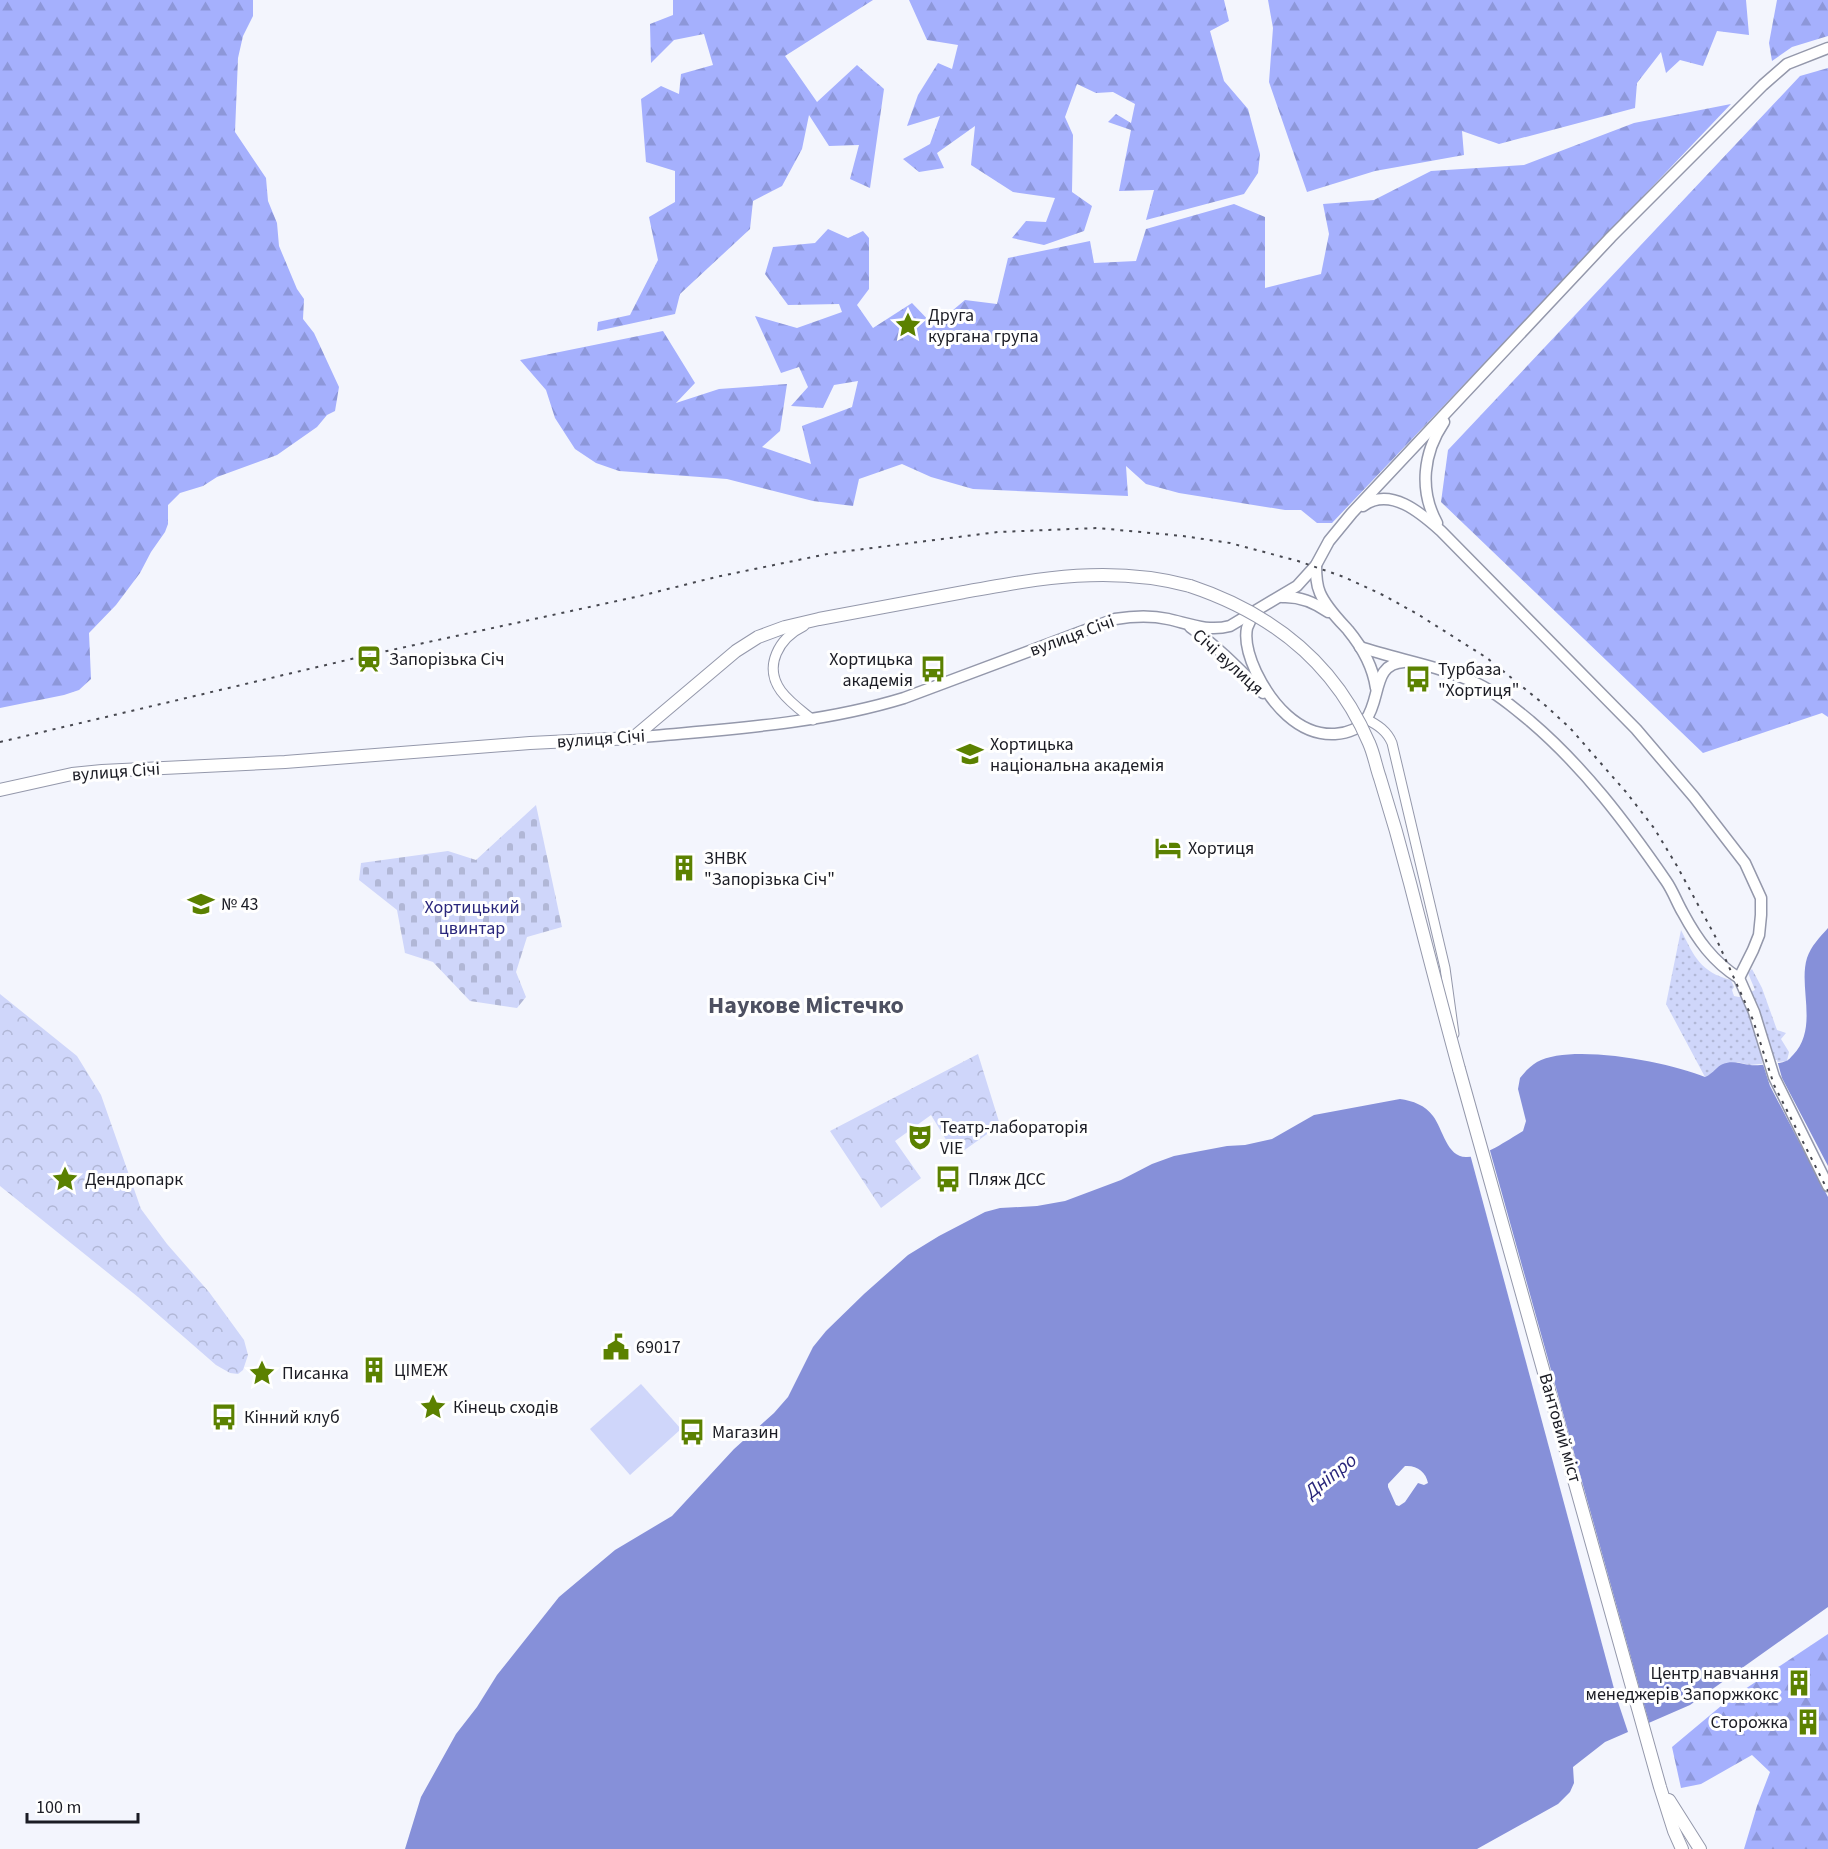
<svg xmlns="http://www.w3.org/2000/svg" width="1828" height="1849" viewBox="0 0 1828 1849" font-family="'Source Sans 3',sans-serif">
<defs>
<pattern id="grass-dots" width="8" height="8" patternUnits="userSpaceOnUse" patternTransform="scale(1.5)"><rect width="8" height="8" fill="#cfd6fa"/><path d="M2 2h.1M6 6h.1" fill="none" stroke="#b1b7d6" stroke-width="1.8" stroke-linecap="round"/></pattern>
<pattern id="forest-firs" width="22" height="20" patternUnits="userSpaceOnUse" patternTransform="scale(1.5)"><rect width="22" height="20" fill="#a5b0fd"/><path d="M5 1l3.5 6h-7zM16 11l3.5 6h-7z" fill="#8d97d9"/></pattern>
<pattern id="cemetery-stones" width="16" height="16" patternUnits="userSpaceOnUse" patternTransform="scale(1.5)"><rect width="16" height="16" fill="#cfd6fa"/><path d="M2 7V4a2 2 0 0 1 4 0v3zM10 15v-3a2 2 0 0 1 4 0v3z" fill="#b1b7d6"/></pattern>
<pattern id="park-crowns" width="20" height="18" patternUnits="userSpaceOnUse" patternTransform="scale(1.5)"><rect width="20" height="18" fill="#cfd6fa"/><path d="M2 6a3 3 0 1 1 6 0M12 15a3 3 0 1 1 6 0" fill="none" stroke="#b1b7d6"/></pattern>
</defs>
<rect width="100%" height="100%" fill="#f3f5fd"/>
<path fill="url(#grass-dots)" d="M1681,930c13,26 19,42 50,50l3,7 -2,3 2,6 5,1 16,-7 -7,-17 4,-4 10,19 15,42 9,3 -5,6 8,13 -2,9 -37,4 -13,-3 -32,15 -39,-73z"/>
<g fill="url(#forest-firs)">
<polygon points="0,0 253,0 253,16 243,36 238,58 235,132 266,178 268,201 277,223 279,246 297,289 304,299 303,319 314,333 339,387 335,411 327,415 317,427 277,455 217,477 203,486 180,493 168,505 168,524 165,532 151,552 140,573 116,605 89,633 91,679 79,690 64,695 0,708"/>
<polygon points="673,0 873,0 785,56 817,102 857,65 884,89 870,188 850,179 859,145 829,146 809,115 802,149 782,186 753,201 750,229 680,294 675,314 597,331 598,322 630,315 658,260 649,217 675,202 675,171 646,162 641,99 661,86 679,94 681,74 713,65 704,34 674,40 651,63 650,24 673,15"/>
<polygon points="909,0 1224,0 1229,21 1210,31 1224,81 1248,109 1260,154 1258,173 1244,194 1146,220 1154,190 1119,191 1131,130 1108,122 1116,114 1131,123 1135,104 1113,92 1096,93 1077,84 1065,117 1073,135 1072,192 1092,206 1084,231 1044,245 1012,238 1026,221 1046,222 1055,198 1013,192 971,165 975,126 937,153 944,168 919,172 903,159 930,144 940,116 907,126 918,95 938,63 952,69 958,45 927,40"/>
<polygon points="1268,0 1746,0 1749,35 1717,31 1703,66 1680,60 1666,73 1661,52 1637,83 1635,108 1499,144 1462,131 1464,155 1375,171 1307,192 1269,82 1273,28"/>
<polygon points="1777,0 1828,0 1828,36 1792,47 1772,61 1769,43"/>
<polygon points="1828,68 1828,717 1822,713 1703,753 1441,502 1448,450 1800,76"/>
<polygon points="1731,104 1332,523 1317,523 1301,510 1285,510 1179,493 1146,484 1126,466 1128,496 973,489 931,477 902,464 859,479 853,506 813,501 727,479 619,471 596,463 575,449 555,418 546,390 520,360 663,331 695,383 676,403 719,389 787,384 780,431 762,447 811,464 802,426 852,407 858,381 834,385 823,408 791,406 808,387 799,367 781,373 755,316 797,328 842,312 839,304 788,305 765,274 773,247 815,243 828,229 848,238 863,231 869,238 869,289 857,305 873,328 912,303 934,326 965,300 997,304 1008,258 1090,241 1094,263 1136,261 1146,229 1234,204 1265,217 1265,288 1321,274 1329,234 1323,204 1374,200 1431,171 1524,165 1634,123"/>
<polygon points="1828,1634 1828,1849 1744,1849 1757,1806 1770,1772 1752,1755 1701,1784 1681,1788 1672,1747 1727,1701"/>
</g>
<polygon fill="url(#cemetery-stones)" points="536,805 562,927 527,937 516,972 526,997 517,1008 470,1001 433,962 405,953 397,910 359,880 361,863 448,851 476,860"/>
<g fill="url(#park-crowns)">
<polygon points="0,994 77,1056 101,1095 141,1209 167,1244 209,1292 244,1340 248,1355 243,1370 238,1374 230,1373 216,1365 138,1297 0,1186"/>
<polygon points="978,1054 1000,1125 956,1156 931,1115 895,1141 921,1178 881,1208 830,1131"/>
</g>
<polygon fill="#cfd6fa" points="641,1384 681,1429 630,1475 590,1429"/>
<path fill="#8690d9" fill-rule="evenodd" d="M1828,928v679l-138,98 -85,37 -32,25 1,16 -4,9 -12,12 -81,45h-1072l16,-52 35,-63 21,-27 20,-32 62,-78 56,-47 57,-34 62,-67 40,-36 14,-16 25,-50 13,-16 38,-37 44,-39 31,-19 46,-24 15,-4 37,-2 28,-5 56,-21 31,-16 22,-8 53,-10 18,-1 27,-6 42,-24 86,-16c13,2 25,6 33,17 10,13 14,42 34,41 19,-1 39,-16 56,-26l3,-10 -8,-32 2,-11c5,-6 10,-12 17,-16 35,-19 131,0 168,15 9,-4 12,-11 18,-13 10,-4 17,0 27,1 7,1 30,-1 36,-4 2,0 6,-5 7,-6 26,-27 5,-68 14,-97 4,-12 13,-21 21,-30zM1405,1466c12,-1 21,6 23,17l-4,2 -6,-2 -13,19 -6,4 -3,-1 -8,-18v-3z"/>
<g fill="#f3f5fd">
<polygon points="1777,1060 1782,1078 1828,1166 1828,1197 1770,1086 1762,1061"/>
<polygon points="1489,1147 1650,1726 1629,1735 1616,1696 1470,1154"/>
</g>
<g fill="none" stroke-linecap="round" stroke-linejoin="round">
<g stroke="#9498ab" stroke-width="11">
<g id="tertiary">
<path d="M804,626c-25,12 -41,40 -23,65 9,12 21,20 32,29"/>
<path d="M1366,719c12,6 21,12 26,24l53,225 9,66"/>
</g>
</g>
<g stroke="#9498ab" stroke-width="13">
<g id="secondary">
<path d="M1363,506c27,-20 58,7 78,25l195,198 58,68 51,66 16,35v17l-2,20 -6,15 -14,28"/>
<path d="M1437,523c-18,-33 -14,-70 7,-101"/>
<path d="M1316,565c0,10 0,19 4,28 6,14 18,26 28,37 14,17 25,37 28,58"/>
<path d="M1282,597c18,-1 32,5 46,15"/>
<path d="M1256,612c-4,5 -7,10 -9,16 -3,15 3,31 9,44 15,31 42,64 79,62 59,-4 25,-70 69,-72"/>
<path d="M1190,627c27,19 49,42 73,66"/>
<path d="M1360,647c39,13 81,19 118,37 19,9 36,24 52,37 54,46 96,102 136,160 7,10 11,22 17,32 14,26 30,49 56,65"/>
<path d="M633,738c91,-9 183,-13 271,-40l211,-79c18,-3 35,-4 53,0 22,5 40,13 62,7l67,-40 19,-21 13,-24 23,-28 259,-276 152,-152 24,-21 41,-16"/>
<polyline points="1739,978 1754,1012 1774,1077 1828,1186"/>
</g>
</g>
<g stroke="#9498ab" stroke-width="14">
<g id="primary">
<path d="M0,790l72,-16 30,-3 183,-9 245,-19 103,-5 103,-87 22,-14 27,-10 34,-8c49,-9 97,-18 145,-27 77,-14 148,-27 226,-6"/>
<polyline points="1459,1069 1660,1787 1674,1831 1682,1849"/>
<polyline points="1669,1800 1700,1849"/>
</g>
</g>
<use href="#tertiary" stroke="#fff" stroke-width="9"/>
<use href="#secondary" stroke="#fff" stroke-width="10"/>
<use href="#primary" stroke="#fff" stroke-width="12"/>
<polyline stroke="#474850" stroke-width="2" stroke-dasharray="3 6" stroke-linecap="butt" points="0,742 364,656 640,596 716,577 832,553 998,532 1097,528 1183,536 1230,543 1298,561 1344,577 1385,596 1419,615 1487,658 1546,706 1570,728 1626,792 1654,828 1677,866 1715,936 1753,1020 1774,1085 1828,1191"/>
<g stroke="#9498ab" stroke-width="14" stroke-linecap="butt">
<path id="primary-bridge" d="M1190,586c81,27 145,77 179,157 5,11 7,24 11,35 11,35 21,70 30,105 16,62 32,124 49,186"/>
</g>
<use href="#primary-bridge" stroke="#fff" stroke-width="12"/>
</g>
<defs>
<g id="sight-bare" transform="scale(2.07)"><path d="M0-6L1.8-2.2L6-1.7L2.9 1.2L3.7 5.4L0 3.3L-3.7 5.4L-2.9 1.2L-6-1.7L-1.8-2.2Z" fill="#5b8100" stroke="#fff" stroke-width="2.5" paint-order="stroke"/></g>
<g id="station-bare" transform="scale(2.07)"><path d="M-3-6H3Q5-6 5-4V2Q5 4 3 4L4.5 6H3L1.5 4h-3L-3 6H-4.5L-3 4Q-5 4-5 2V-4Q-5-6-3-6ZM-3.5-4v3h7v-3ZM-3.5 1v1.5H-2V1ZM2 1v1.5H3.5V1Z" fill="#5b8100" stroke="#fff" stroke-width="2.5" paint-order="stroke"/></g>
<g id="bus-bare" transform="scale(2.07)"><path d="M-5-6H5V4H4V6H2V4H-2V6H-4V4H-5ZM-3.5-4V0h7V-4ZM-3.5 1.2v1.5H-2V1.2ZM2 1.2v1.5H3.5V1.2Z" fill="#5b8100" stroke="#fff" stroke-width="2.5" paint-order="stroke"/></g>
<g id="school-bare" transform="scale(2.07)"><path d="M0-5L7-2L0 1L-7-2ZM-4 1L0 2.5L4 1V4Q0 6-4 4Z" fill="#5b8100" stroke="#fff" stroke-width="2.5" paint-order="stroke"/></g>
<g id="hotel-bare" transform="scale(2.07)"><path d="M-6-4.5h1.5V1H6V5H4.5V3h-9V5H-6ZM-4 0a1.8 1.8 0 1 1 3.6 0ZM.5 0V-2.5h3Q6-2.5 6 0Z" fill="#5b8100" stroke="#fff" stroke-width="2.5" paint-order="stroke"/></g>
<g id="building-bare" transform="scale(2.07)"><path d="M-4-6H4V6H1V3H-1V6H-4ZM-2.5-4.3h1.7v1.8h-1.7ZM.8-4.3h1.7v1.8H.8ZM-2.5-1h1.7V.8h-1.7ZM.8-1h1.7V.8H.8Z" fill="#5b8100" stroke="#fff" stroke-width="2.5" paint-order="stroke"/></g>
<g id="theatre-bare" transform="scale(2.07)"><path d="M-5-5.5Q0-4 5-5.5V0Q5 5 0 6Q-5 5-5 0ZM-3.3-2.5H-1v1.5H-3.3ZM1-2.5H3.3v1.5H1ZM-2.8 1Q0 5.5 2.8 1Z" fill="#5b8100" stroke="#fff" stroke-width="2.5" paint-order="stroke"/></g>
<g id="civic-bare" transform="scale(2.07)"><path d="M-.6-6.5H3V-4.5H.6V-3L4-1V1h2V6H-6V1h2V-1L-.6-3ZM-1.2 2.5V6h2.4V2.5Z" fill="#5b8100" stroke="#fff" stroke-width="2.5" paint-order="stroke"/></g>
</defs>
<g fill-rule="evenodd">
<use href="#sight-bare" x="908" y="325"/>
<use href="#station-bare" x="369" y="659"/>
<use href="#bus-bare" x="933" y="669"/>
<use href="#bus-bare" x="1418" y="679"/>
<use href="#school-bare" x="970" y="754"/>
<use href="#hotel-bare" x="1168" y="848"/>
<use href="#building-bare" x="684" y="868"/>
<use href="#school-bare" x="201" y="904"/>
<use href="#theatre-bare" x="920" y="1137"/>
<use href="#sight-bare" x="65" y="1179"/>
<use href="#bus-bare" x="948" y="1179"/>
<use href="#civic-bare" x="616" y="1347"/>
<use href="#building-bare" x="374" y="1370"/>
<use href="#sight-bare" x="262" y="1373"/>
<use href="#sight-bare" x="433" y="1407"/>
<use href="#bus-bare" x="224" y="1417"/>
<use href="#bus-bare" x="692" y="1432"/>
<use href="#building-bare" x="1799" y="1683"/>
<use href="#building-bare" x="1808" y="1722"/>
</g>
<g text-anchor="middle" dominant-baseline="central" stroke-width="6" stroke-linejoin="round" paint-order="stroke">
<g font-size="18" fill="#1b1c24" stroke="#fff" text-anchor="start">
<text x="928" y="315">Друга<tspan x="928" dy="21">кургана група</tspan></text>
<text x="389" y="659">Запорізька Січ</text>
<text x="913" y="659" text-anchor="end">Хортицька<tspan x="913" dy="21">академія</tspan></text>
<text x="1438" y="669">Турбаза<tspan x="1438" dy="21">"Хортиця"</tspan></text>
<text x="990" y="744">Хортицька<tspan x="990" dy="21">національна академія</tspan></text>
<text x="1188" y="848">Хортиця</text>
<text x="704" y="858">ЗНВК<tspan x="704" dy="21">"Запорізька Січ"</tspan></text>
<text x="221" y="904">№ 43</text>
<text x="940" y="1127">Театр-лабораторія<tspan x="940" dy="21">VIE</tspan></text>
<text x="85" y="1179">Дендропарк</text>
<text x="968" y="1179">Пляж ДСС</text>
<text x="636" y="1347">69017</text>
<text x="394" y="1370">ЦІМЕЖ</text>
<text x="282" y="1373">Писанка</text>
<text x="453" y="1407">Кінець сходів</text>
<text x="244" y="1417">Кінний клуб</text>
<text x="712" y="1432">Магазин</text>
<text x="1779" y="1673" text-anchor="end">Центр навчання<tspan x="1779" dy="21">менеджерів Запоржкокс</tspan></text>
<text x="1788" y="1722" text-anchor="end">Сторожка</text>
</g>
<g font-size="18" fill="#1b1c24" stroke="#fff">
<text transform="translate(1072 636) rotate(-20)">вулиця Січі</text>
<text transform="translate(1228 662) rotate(42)">Січі вулиця</text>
<text transform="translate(601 739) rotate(-4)">вулиця Січі</text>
<text transform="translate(116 772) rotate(-4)">вулиця Січі</text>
<text transform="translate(1560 1428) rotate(74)">Вантовий міст</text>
</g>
<g font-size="18" fill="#2a277c" stroke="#fff">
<text x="472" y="907">Хортицький<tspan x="472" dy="21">цвинтар</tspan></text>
</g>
<g font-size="20" font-style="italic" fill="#28257a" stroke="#fff">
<text transform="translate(1331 1476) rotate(-38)">Дніпро</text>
</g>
<g font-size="24" font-weight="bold" fill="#4d5061" stroke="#fff">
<text x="806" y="1005">Наукове Містечко</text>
</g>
</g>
<path d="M27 1813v9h111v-9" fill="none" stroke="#1b1c24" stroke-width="3"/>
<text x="36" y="1813" font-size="18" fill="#1b1c24" stroke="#ffffff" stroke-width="4.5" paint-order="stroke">100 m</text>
</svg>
